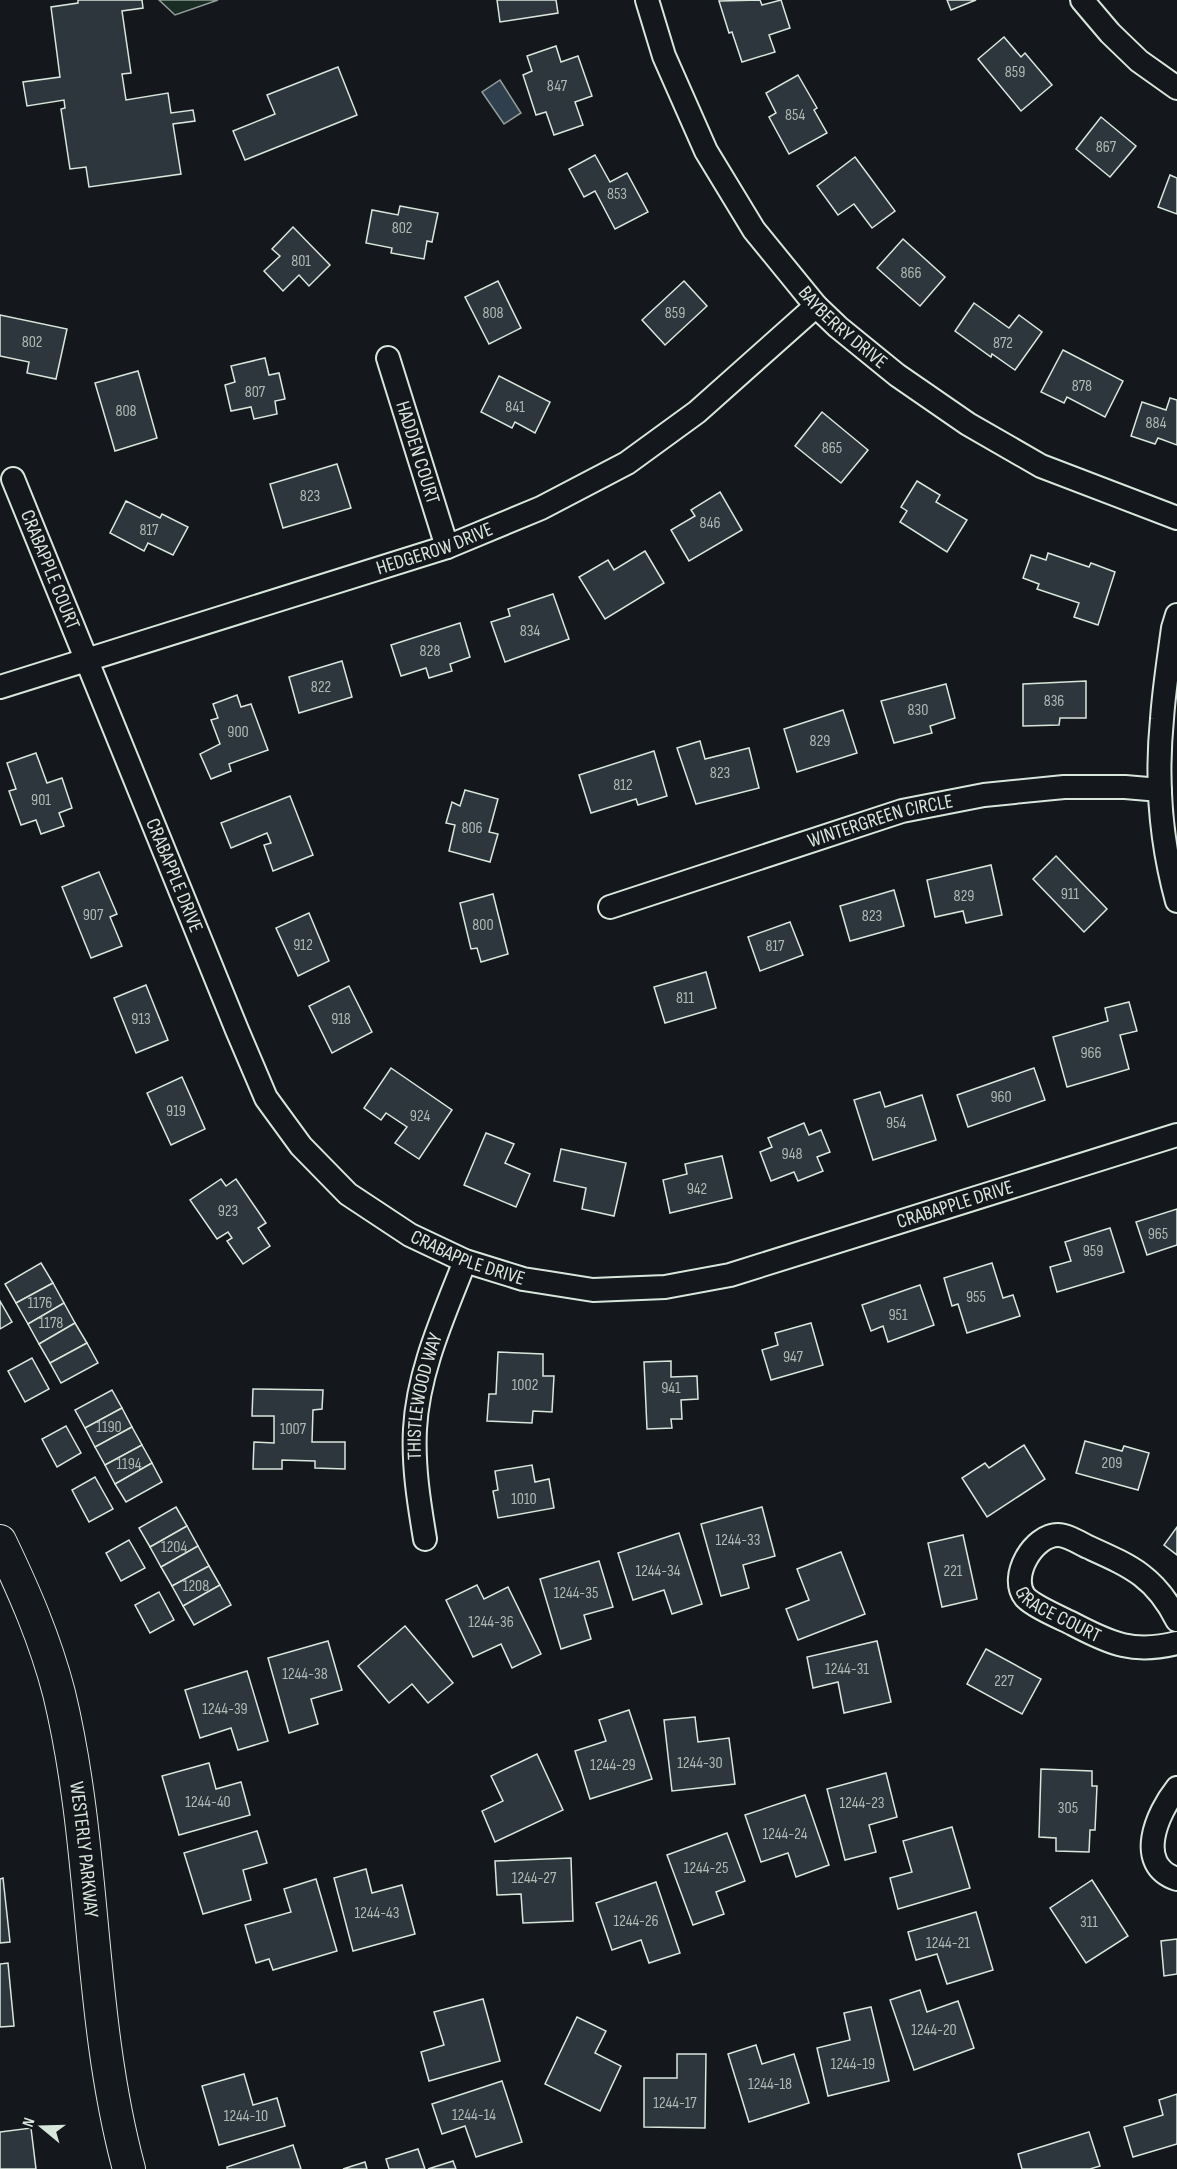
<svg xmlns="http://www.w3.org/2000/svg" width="1177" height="2169" viewBox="0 0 1177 2169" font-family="'Sofia Sans Condensed',sans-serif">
<rect width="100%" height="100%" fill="#14181c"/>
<polygon fill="#1a2d24" stroke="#939e99" stroke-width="1.5" points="159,0 218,0 175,15"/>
<polygon fill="#2f3f4d" stroke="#939e99" stroke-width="1.5" points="500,80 521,113 504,124 482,92"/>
<g fill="#2c363c" stroke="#d8e6dc" stroke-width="1.5">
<polygon points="78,0 142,0 143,8 122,11 131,73 122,74 126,100 168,93 171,113 193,110 195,121 173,124 181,174 89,187 86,167 70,169 61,109 65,108 64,100 27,106 23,82 60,77 51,7 78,3"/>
<polygon points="497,0 556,0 558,13 500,22"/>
<polygon points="760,0 762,5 781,0 790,28 769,35 775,52 742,62 732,32 729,33 719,1"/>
<polygon points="947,0 976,0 951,10"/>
<polygon points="1004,37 1021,57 1025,53 1052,85 1021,111 978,59"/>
<polygon points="556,46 561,62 578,56 592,96 575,102 583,125 554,135 546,112 536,115 523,75 532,71 527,56"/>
<polygon points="338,67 357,115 245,160 233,131 275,114 267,95"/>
<polygon points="798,75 817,108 814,110 827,133 789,154 769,117 776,113 766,93"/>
<polygon points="1101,117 1136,146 1110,177 1076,149"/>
<polygon points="595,155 610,182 627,173 648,212 615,229 595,191 584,197 569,169"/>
<polygon points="855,157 895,211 872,228 854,204 838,215 817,186"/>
<polygon points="1170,175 1177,178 1177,214 1158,207"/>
<polygon points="400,206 438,213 432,242 427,241 424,259 391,253 392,248 366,243 372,210 398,215"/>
<polygon points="293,227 330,265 309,286 299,275 283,291 264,271 280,256 272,249"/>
<polygon points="903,239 945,277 920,306 877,268"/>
<polygon points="498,281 521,328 489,344 465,297"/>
<polygon points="684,281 707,306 665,345 642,320"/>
<polygon points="974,303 1009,328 1019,315 1042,332 1015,370 992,354 991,357 955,331"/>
<polygon points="0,315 67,329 56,379 27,373 29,362 0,356"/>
<polygon points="1063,350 1123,381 1105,417 1067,397 1064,403 1041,392"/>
<polygon points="265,358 269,375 279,373 285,399 275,401 277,414 254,419 251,407 231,411 225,385 235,382 231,366"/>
<polygon points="138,371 157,438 115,451 95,383"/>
<polygon points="499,376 550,402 535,433 515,422 512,428 481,412"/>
<polygon points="1170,398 1177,400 1177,445 1158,438 1155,444 1131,436 1142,402 1166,410"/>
<polygon points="822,412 868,450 841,483 795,446"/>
<polygon points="337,464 351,508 283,528 270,484"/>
<polygon points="917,481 940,495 936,502 967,520 947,552 900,522 907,511 901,507"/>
<polygon points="720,492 742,530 689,561 671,530 695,516 691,510"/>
<polygon points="126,501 160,518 162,514 188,527 173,555 148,543 144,551 110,533"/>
<polygon points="645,551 664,583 605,619 579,577 608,560 614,570"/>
<polygon points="1048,553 1089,567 1091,563 1115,572 1098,625 1074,617 1079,603 1037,589 1039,584 1023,578 1031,555 1046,560"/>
<polygon points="553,594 569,639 505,662 491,622 510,616 508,609"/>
<polygon points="460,623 470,657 450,664 452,671 429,678 426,668 401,676 391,645"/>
<polygon points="342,661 352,697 299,713 289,677"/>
<polygon points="1086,681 1086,718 1060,718 1059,725 1023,726 1023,684"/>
<polygon points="946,684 955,718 930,726 932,733 894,743 881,701"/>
<polygon points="237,695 241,707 251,704 268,750 229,764 231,771 211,779 200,754 220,744 211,720 218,718 213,704"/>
<polygon points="843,710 857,753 797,772 784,729"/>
<polygon points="700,741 705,759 749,748 759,788 696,804 677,748"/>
<polygon points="654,751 667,796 638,805 636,799 591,813 579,775"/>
<polygon points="36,753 47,783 62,778 72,808 59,813 64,826 41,834 36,820 21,825 9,791 16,789 7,763"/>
<polygon points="465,790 498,799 489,832 498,834 490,862 449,851 455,825 446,823 452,802 460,806"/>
<polygon points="290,796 313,855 273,871 264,845 271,843 267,833 231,848 221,823"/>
<polygon points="1056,856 1107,909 1084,932 1033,879"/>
<polygon points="991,865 1002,915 966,923 963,911 935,917 927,880"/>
<polygon points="99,872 117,914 110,917 122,946 91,958 62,887"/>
<polygon points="894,890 904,926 850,941 840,906"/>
<polygon points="493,894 508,954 481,962 477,948 471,949 460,903"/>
<polygon points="309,913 329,961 298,976 276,928"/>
<polygon points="790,922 803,955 760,971 748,937"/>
<polygon points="706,972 716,1008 665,1023 654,987"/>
<polygon points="146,985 168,1040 136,1053 114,998"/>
<polygon points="349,986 372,1032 332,1053 309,1006"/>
<polygon points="1129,1002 1137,1031 1120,1035 1129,1069 1067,1087 1053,1037 1108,1021 1105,1008"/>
<polygon points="391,1068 452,1110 419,1159 395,1143 407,1127 386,1113 381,1120 364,1108"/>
<polygon points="1034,1068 1045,1100 968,1127 957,1095"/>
<polygon points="182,1077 205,1129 171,1145 147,1093"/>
<polygon points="880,1092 885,1107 922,1095 936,1140 873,1160 854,1100"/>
<polygon points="804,1123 809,1135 821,1130 830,1152 817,1157 823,1171 798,1181 794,1172 771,1181 760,1152 772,1147 768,1138"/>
<polygon points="486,1133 514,1144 505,1163 530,1174 516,1207 464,1185"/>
<polygon points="561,1149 626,1163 614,1216 582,1209 586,1188 554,1181"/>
<polygon points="722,1156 732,1198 670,1213 663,1180 687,1174 685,1164"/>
<polygon points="221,1179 226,1186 236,1179 266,1223 258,1228 270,1246 243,1264 227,1241 232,1238 228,1232 217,1239 190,1200"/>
<polygon points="1177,1209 1177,1245 1147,1255 1136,1222"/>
<polygon points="1110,1228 1124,1272 1057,1292 1050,1267 1071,1261 1065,1242"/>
<polygon points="41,1263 53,1283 16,1303 5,1284"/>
<polygon points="992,1263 1003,1298 1013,1295 1020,1316 967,1333 958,1304 952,1306 944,1278"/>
<polygon points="53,1283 64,1303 28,1324 16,1303"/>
<polygon points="920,1285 934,1325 888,1342 883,1326 871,1331 862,1305"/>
<polygon points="0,1301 12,1322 0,1329"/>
<polygon points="64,1303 75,1323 39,1344 28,1324"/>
<polygon points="75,1323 87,1343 50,1363 39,1344"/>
<polygon points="811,1323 823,1365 771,1380 762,1350 778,1345 775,1333"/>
<polygon points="87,1343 98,1363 61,1383 50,1363"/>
<polygon points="498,1352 543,1354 543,1376 554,1376 552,1412 533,1411 532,1423 487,1421 489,1394 496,1394"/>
<polygon points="32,1358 49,1389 25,1402 8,1371"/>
<polygon points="671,1361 671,1377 697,1376 698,1399 681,1400 682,1419 671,1419 672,1428 647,1429 644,1362"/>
<polygon points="253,1389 323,1390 322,1409 313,1410 312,1442 345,1442 345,1469 315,1468 315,1461 282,1460 282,1469 253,1469 254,1442 274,1443 274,1416 252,1416"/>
<polygon points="112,1390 122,1408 85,1428 75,1410"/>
<polygon points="122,1408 132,1427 95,1447 85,1428"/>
<polygon points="66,1426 81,1453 57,1467 42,1439"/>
<polygon points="132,1427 142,1445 105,1465 95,1447"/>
<polygon points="1085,1441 1122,1451 1124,1446 1149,1453 1138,1490 1076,1473"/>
<polygon points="142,1445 152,1463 115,1484 105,1465"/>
<polygon points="1024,1445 1045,1479 987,1517 962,1478 985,1463 989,1468"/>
<polygon points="152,1463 162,1482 126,1502 115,1484"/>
<polygon points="532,1465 535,1482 549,1479 554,1508 498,1518 493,1491 498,1490 495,1471"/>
<polygon points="95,1477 113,1509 89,1522 72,1490"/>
<polygon points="176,1507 187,1526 150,1547 139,1528"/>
<polygon points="762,1507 775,1556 743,1565 749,1588 721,1596 701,1524"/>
<polygon points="187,1526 198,1546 161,1567 150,1547"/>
<polygon points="1177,1527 1177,1555 1164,1545"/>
<polygon points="679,1533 702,1604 672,1614 664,1590 633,1600 618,1553"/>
<polygon points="963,1535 977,1599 942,1607 928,1543"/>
<polygon points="129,1540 145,1568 121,1581 106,1553"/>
<polygon points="198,1546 209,1566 172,1586 161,1567"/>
<polygon points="841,1552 865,1614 798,1640 786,1609 809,1600 797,1569"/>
<polygon points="599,1561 613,1607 584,1615 591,1639 561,1649 540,1579"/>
<polygon points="209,1566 220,1585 183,1606 172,1586"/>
<polygon points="220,1585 231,1605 194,1625 183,1606"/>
<polygon points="477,1585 484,1599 508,1587 541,1654 512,1668 501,1644 473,1657 446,1600"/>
<polygon points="159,1592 174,1620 150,1633 135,1605"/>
<polygon points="405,1626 453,1683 428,1703 412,1684 389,1703 358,1666"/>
<polygon points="328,1641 342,1690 311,1699 318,1724 289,1733 268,1658"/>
<polygon points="877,1641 891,1702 844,1713 838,1682 813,1688 807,1657"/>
<polygon points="986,1649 1041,1679 1022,1714 967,1684"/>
<polygon points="247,1671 268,1741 238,1750 231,1728 200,1738 185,1690"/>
<polygon points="629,1710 652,1779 590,1799 575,1751 606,1741 599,1720"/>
<polygon points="695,1717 698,1742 729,1738 735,1784 672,1791 664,1720"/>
<polygon points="537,1754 563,1810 495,1842 482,1811 503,1801 491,1776"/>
<polygon points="209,1763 216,1789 241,1782 250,1815 179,1835 162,1776"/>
<polygon points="1041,1769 1092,1771 1092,1786 1097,1786 1095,1830 1090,1830 1089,1852 1056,1851 1056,1838 1039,1837"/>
<polygon points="886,1773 897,1817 869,1825 876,1852 845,1860 827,1789"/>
<polygon points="805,1795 829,1865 796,1877 788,1853 761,1862 745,1815"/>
<polygon points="952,1827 970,1888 898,1909 890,1878 912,1872 903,1841"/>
<polygon points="257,1831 267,1863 243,1870 251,1900 203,1914 184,1853"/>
<polygon points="727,1833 745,1881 716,1892 724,1914 693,1925 667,1855"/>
<polygon points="571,1858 573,1921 523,1923 521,1894 497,1895 495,1861"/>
<polygon points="366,1869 372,1893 402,1885 415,1934 353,1951 334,1878"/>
<polygon points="3,1878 10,1942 0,1943 0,1879"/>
<polygon points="316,1879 337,1951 273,1970 269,1959 256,1963 245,1925 291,1912 284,1889"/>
<polygon points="1092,1880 1128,1936 1086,1963 1050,1908"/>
<polygon points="656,1882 680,1953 649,1963 641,1940 612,1950 596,1903"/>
<polygon points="976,1912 993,1970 947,1984 937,1954 916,1960 908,1932"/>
<polygon points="1177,1939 1177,1974 1164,1976 1161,1941"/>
<polygon points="8,1963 14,2026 0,2027 0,1964"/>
<polygon points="920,1990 927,2012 958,2001 974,2048 914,2070 890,2000"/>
<polygon points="483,1999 500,2061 429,2081 421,2052 444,2045 434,2012"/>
<polygon points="871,2007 889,2081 828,2096 817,2048 850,2040 844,2013"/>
<polygon points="577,2017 606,2031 595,2053 621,2066 600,2111 545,2084"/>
<polygon points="756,2045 762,2064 794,2054 809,2103 749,2122 728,2054"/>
<polygon points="677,2054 706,2054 705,2128 644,2127 644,2078 677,2078"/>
<polygon points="244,2074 253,2105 277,2098 285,2126 219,2145 202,2086"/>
<polygon points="502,2081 522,2142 476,2157 465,2126 442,2134 432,2104"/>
<polygon points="1177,2094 1177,2144 1133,2157 1124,2127 1163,2115 1159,2100"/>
<polygon points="31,2128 36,2169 0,2169 0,2132"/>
<polygon points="1089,2132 1100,2166 1090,2169 1022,2169 1018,2154"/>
<polygon points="293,2145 301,2169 227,2169 227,2167"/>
<polygon points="418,2149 425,2169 389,2169 386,2159"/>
<polygon points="453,2161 456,2169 428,2169"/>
<polygon points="365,2162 367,2169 343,2169"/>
</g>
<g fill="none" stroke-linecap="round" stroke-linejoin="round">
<g stroke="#d8e6dc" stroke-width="26">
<g id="minor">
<path id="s1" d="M647,0l17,56 42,95 48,79 62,76 22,21 59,48 71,49 73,42 136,52"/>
<polyline points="1082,0 1110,33 1139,61 1177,88"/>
<path id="s2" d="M388,358l59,189"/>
<path id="s3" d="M13,479l224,551 29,68 35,48 47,48 62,41 55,26 58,18 70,11 72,-3 65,-12 447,-140"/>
<path d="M1177,615l-4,13c-4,30 -9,61 -11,91 -6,61 -1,124 15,182"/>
<path id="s4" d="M0,687l447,-140 94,-39 86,-45 70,-51 119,-106"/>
<path id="s5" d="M610,907l292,-96 82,-16 80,-8h61l35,3"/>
<path id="s6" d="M425,1539c-6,-36 -12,-73 -10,-110 3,-58 29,-114 50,-168"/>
<path id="s7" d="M1177,1620c-22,-44 -47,-54 -89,-73 -8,-4 -21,-12 -30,-12 -25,0 -49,42 -33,62 8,9 36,21 48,27 38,20 61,30 104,19"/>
<path d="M1177,1788c-20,25 -43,77 0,91"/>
</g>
</g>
<g stroke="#d8e6dc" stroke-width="34">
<g id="secondary">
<path id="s8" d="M0,1541c24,50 45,98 59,152 38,157 28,320 70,476"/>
</g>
</g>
<use href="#minor" stroke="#14181c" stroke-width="22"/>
<use href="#secondary" stroke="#14181c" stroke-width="32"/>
</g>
<g text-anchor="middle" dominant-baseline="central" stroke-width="4.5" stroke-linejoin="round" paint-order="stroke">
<g font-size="16" fill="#adbab4">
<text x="1015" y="72">859</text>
<text x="557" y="86">847</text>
<text x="795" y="115">854</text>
<text x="1106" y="147">867</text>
<text x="617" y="194">853</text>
<text x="402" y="228">802</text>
<text x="301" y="261">801</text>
<text x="911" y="273">866</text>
<text x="493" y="313">808</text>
<text x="675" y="313">859</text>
<text x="32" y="342">802</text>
<text x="1003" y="343">872</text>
<text x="1082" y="386">878</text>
<text x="255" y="392">807</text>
<text x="515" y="407">841</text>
<text x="126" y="411">808</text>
<text x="1156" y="423">884</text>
<text x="832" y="448">865</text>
<text x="310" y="496">823</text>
<text x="710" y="523">846</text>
<text x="149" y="530">817</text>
<text x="530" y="631">834</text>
<text x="430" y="651">828</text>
<text x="321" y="687">822</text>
<text x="1054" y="701">836</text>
<text x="918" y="710">830</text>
<text x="238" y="732">900</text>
<text x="820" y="741">829</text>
<text x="720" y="773">823</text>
<text x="623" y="785">812</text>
<text x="41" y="800">901</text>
<text x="472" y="828">806</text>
<text x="1070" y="894">911</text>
<text x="964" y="896">829</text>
<text x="93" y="915">907</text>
<text x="872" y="916">823</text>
<text x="483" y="925">800</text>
<text x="303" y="945">912</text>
<text x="775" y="946">817</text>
<text x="685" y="998">811</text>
<text x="141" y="1019">913</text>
<text x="341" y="1019">918</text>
<text x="1091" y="1053">966</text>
<text x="1001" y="1097">960</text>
<text x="176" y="1111">919</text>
<text x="420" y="1116">924</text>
<text x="896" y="1123">954</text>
<text x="792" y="1154">948</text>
<text x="697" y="1189">942</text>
<text x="228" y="1211">923</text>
<text x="1158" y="1234">965</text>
<text x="1093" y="1251">959</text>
<text x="976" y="1297">955</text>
<text x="40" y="1303">1176</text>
<text x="898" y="1315">951</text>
<text x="51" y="1323">1178</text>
<text x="793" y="1357">947</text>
<text x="525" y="1385">1002</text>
<text x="671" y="1388">941</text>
<text x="109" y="1427">1190</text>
<text x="293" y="1429">1007</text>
<text x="1112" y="1463">209</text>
<text x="129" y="1464">1194</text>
<text x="524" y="1499">1010</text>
<text x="738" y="1540">1244-33</text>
<text x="174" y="1547">1204</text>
<text x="658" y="1571">1244-34</text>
<text x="953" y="1571">221</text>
<text x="196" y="1586">1208</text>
<text x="576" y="1593">1244-35</text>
<text x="491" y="1622">1244-36</text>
<text x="847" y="1669">1244-31</text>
<text x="305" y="1674">1244-38</text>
<text x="1004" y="1681">227</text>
<text x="225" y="1709">1244-39</text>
<text x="700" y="1763">1244-30</text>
<text x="613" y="1765">1244-29</text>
<text x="208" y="1802">1244-40</text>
<text x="862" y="1803">1244-23</text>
<text x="1068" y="1808">305</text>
<text x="785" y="1834">1244-24</text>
<text x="706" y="1868">1244-25</text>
<text x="534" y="1878">1244-27</text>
<text x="377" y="1913">1244-43</text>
<text x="636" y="1921">1244-26</text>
<text x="1089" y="1922">311</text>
<text x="948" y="1943">1244-21</text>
<text x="934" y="2030">1244-20</text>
<text x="853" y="2064">1244-19</text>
<text x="770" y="2084">1244-18</text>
<text x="675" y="2103">1244-17</text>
<text x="474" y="2115">1244-14</text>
<text x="246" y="2116">1244-10</text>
</g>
<g font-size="20" fill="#d8e6dc" stroke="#14181c">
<text stroke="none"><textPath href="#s1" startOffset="387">BAYBERRY DRIVE</textPath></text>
<text stroke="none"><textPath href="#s2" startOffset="99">HADDEN COURT</textPath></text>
<text stroke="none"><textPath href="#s4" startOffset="456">HEDGEROW DRIVE</textPath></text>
<text stroke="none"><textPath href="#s3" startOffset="98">CRABAPPLE COURT</textPath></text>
<text stroke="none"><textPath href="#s5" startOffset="284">WINTERGREEN CIRCLE</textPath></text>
<text stroke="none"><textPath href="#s3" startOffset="428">CRABAPPLE DRIVE</textPath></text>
<text stroke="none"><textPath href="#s3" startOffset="1436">CRABAPPLE DRIVE</textPath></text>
<text stroke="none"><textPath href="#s3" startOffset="932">CRABAPPLE DRIVE</textPath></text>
<text stroke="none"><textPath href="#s6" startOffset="144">THISTLEWOOD WAY</textPath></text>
<text stroke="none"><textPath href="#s7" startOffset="270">GRACE COURT</textPath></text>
<text stroke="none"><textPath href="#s8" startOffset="322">WESTERLY PARKWAY</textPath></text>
</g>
</g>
<g transform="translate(42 2127) rotate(289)" stroke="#14181c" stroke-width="4.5" paint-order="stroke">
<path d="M0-4.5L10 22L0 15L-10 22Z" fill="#d8e6dc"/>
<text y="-9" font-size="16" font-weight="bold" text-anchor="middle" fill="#d8e6dc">N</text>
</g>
</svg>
